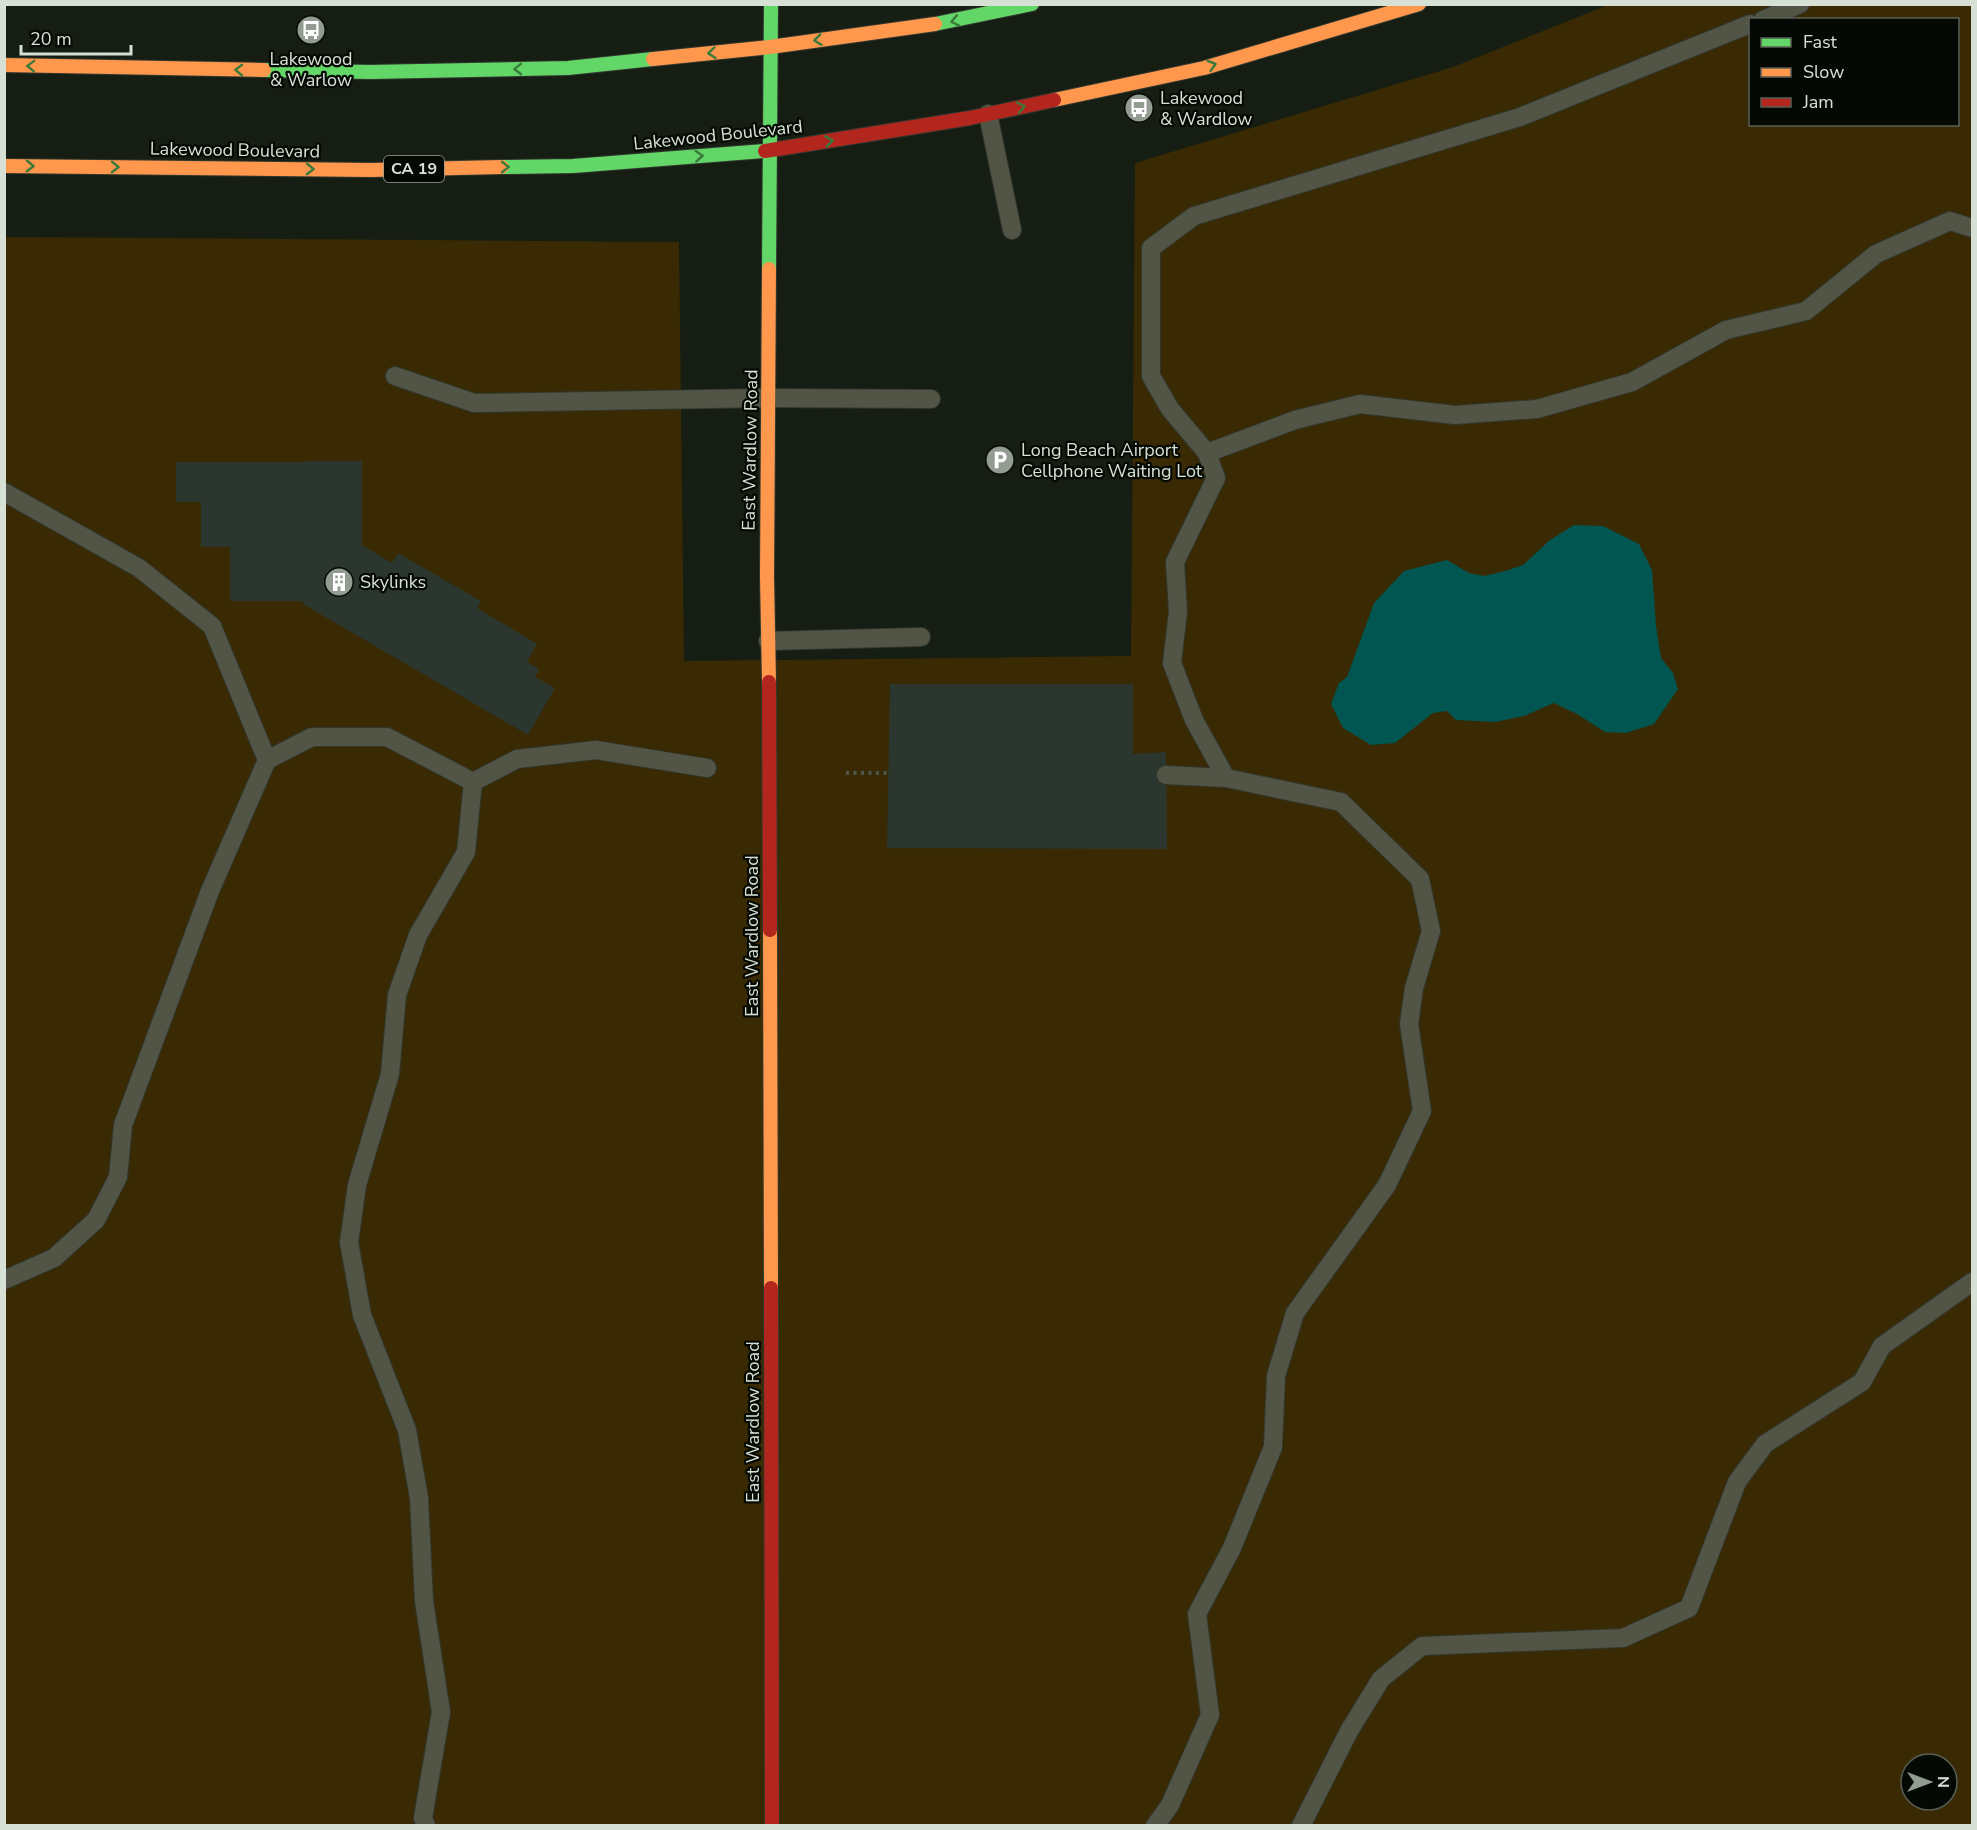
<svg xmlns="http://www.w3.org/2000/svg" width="1977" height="1830" viewBox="0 0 1977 1830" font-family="'Nunito Sans',sans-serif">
<rect width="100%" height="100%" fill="#161e13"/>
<path fill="#392a03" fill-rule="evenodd" d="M1608,5h364v1820l-1967,1v-1589l674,5 5,419 447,-5 4,-493 318,-96zM1750,20h208v104h-208zM1911,1764h36v36h-36z"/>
<polygon fill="#025651" points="1574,525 1603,526 1639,544 1652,570 1656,626 1661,658 1673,673 1678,689 1654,724 1626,733 1605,732 1577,714 1554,703 1524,716 1495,722 1456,720 1447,711 1433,713 1395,743 1371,745 1343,728 1331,704 1339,683 1347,677 1374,603 1404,571 1447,560 1469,573 1484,576 1505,571 1523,565 1550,540"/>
<g fill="#2b372e">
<polygon points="307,461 362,461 362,545 392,563 398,553 481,601 477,608 537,644 527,662 539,669 535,677 555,688 528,735 303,604 303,601 230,601 230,547 201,547 201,502 176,502 176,462 307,462"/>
<polygon points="890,684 1133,684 1133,754 1166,752 1167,849 887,848"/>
</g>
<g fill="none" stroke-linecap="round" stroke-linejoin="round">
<g stroke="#32382f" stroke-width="20">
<g id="lane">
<polyline points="1763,20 1800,4"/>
<polyline points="988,114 1012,230"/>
<polyline points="395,376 474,403 769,398 931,399"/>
<polyline points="1207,453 1295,420 1360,404 1455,415 1537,409 1632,382 1726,330 1806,311 1876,254 1950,221 1972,228"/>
<polyline points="4,492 139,568 212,626 267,760"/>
<polyline points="768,641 921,637"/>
<polyline points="1226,778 1194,720 1172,663 1178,612 1175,562 1216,478 1207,453 1170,409 1151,376 1151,248 1194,216 1520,117 1750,24"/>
<polyline points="4,1280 54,1258 96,1220 118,1177 123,1125 210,891 267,760 312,737 387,737 473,782"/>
<polyline points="426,1826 423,1818 441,1712 424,1601 419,1498 407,1430 362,1315 349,1242 357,1185 390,1074 397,995 418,935 466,852 473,782 517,759 596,750 707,768"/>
<polyline points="1155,1826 1170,1805 1210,1715 1197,1614 1232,1548 1273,1447 1276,1376 1295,1313 1387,1185 1422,1111 1409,1024 1414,988 1431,931 1420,879 1341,802 1226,778 1166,775"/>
<polyline points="1301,1826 1349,1731 1381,1679 1422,1646 1623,1638 1689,1608 1737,1482 1765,1444 1862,1382 1882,1346 1972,1282"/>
</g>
</g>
<g stroke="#32382f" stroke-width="16">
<g id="fast">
<polyline points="935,24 1032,4"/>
<polyline points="264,70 370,72 568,68 653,59"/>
<polyline points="502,167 573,166 765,151"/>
<polyline points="769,269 771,4"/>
</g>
</g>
<g stroke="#32382f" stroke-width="16">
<g id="slow">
<polyline points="653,59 770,47 935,24"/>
<polyline points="4,65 264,70"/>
<polyline points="1054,100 1204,68 1419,4"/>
<polyline points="4,166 371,170 502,167"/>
<polyline points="769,682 767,577 769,269"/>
<polyline points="770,930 771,1288"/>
</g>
</g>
<g stroke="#32382f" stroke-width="16">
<g id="jam">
<polyline points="765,151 970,118 1054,100"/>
<polyline points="769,682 770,930"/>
<polyline points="771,1288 772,1826"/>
</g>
</g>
<polyline stroke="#515448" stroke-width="4" stroke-dasharray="3 4.5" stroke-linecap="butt" points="846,773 889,773"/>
<use href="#lane" stroke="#525546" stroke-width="18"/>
<use href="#fast" stroke="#63d668" stroke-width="14"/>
<use href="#slow" stroke="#ff974d" stroke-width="14"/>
<use href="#jam" stroke="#b3261e" stroke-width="14"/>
</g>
<defs><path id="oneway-chevron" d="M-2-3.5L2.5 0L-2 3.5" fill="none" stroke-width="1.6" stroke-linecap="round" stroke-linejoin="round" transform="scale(1.5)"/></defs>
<g stroke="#397a3b">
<use href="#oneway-chevron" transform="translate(955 21) rotate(169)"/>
<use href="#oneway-chevron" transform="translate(818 40) rotate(173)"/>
<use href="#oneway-chevron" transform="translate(712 53) rotate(174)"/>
<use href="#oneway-chevron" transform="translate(1212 65) rotate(-16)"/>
<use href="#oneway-chevron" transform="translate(31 66) rotate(-178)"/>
<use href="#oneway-chevron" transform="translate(518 69) rotate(179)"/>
<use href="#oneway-chevron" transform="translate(239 70) rotate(-179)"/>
<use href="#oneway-chevron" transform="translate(1021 107) rotate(-12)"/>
<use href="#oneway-chevron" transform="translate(829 141) rotate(-9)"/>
<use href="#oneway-chevron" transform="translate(699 156) rotate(-4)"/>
<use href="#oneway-chevron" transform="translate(30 166) rotate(1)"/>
<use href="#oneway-chevron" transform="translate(115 167) rotate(1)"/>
<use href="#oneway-chevron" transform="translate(505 167) rotate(-1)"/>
<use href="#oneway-chevron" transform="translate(310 169) rotate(1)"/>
</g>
<defs>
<g id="bus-disc" transform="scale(1.5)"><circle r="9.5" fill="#939c90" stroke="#050903"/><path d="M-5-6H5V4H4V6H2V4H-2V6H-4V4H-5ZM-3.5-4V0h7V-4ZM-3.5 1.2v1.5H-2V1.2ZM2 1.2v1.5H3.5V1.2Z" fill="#fff"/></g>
<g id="parking-disc" transform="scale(1.5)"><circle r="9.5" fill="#939c90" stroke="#050903"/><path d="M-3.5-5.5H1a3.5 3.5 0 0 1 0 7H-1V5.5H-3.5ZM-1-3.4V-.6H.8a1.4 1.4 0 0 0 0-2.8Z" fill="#fff"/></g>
<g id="building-disc" transform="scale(1.5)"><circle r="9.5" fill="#939c90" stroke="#050903"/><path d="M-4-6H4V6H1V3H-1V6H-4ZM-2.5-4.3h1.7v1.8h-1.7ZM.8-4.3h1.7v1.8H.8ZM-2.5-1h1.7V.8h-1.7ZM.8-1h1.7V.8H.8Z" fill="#fff"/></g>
</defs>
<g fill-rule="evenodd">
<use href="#bus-disc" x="311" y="30"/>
<use href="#bus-disc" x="1139" y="108"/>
<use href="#parking-disc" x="1000" y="460"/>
<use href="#building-disc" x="339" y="582"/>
</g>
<g text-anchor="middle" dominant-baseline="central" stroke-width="4.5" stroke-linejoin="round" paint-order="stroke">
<rect fill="#050903" stroke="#98a095" stroke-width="1.5" x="384" y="156" width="60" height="26" rx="4.5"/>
<g font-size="16" font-weight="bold" fill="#d7e0d4">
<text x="414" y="169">CA 19</text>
</g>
<g font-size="18" fill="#d7e0d4" stroke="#050903" text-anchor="start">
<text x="311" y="59" text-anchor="middle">Lakewood<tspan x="311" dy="21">&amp; Warlow</tspan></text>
<text x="1160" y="98">Lakewood<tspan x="1160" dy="21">&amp; Wardlow</tspan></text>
<text x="1021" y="450">Long Beach Airport<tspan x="1021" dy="21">Cellphone Waiting Lot</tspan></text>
<text x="360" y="582">Skylinks</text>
</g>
<g font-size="18" fill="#d7e0d4" stroke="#050903">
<text transform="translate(718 135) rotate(-6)">Lakewood Boulevard</text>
<text transform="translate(235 150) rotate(1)">Lakewood Boulevard</text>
<text transform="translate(750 450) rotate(-89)">East Wardlow Road</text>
<text transform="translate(752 936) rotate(-90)">East Wardlow Road</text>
<text transform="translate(753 1422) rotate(-90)">East Wardlow Road</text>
</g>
</g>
<rect width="1977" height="1830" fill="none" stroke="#d7e0d4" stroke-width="12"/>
<rect x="1749" y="18" width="210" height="108" fill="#050903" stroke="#595f57" stroke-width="1.5"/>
<rect x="1761" y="38" width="30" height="9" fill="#63d668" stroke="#595f57" stroke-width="1.5"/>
<text x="1803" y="48" font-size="18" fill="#d7e0d4">Fast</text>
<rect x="1761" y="68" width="30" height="9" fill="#ff974d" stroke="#595f57" stroke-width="1.5"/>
<text x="1803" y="78" font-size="18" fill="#d7e0d4">Slow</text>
<rect x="1761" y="98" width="30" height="9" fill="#b3261e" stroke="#595f57" stroke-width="1.5"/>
<text x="1803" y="108" font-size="18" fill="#d7e0d4">Jam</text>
<g transform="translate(1929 1782) rotate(90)"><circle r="28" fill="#050903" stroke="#595f57" stroke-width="1.5"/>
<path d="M0-4.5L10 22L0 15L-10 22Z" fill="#939c90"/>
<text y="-9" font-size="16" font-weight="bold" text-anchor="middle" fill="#d7e0d4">N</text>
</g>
<path d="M21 45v9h110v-9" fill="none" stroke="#d7e0d4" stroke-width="3"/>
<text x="30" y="45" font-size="18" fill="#d7e0d4" stroke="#050903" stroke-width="4.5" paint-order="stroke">20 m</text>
</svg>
